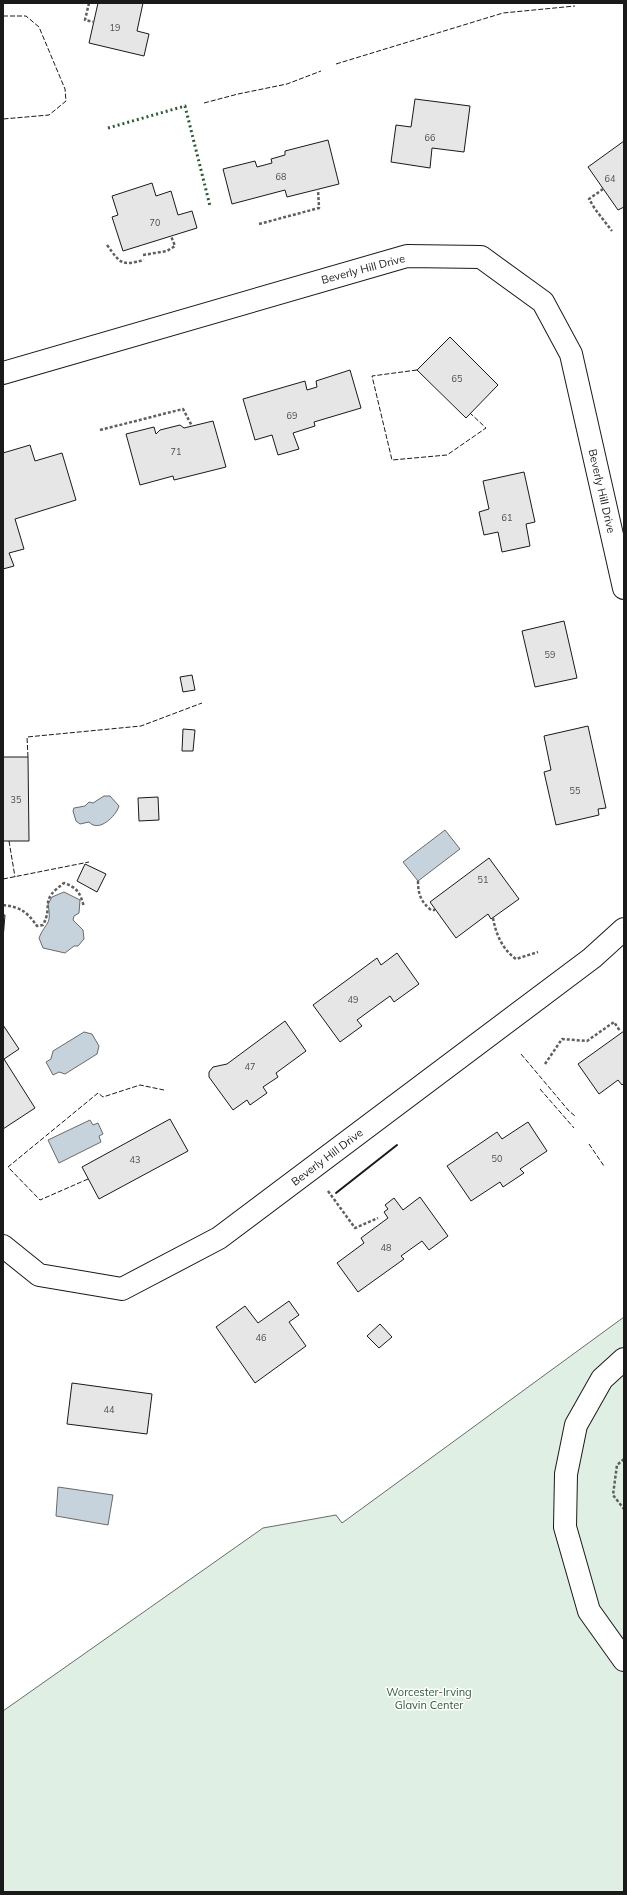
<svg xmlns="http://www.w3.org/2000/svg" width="627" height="1895" viewBox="0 0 627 1895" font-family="Mulish,sans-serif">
<rect width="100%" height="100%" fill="#fff"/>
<polygon fill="#e0efe3" stroke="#6a6a6a" points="624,1317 624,1892 3,1892 3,1711 263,1528 336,1515 342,1523"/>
<g fill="#c6d2dc" stroke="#6a6a6a">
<path d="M104,796h6l9,10c-3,10 -20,27 -30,16l-9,2 -4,-3 -3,-10 1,-3 11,-2 4,-4 4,1z"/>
<polygon points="445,830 460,849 418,881 403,862"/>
<path d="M64,892l16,8 -1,13 -5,3 -1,4 10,10 1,9 -6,7h-4l-9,7 -22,-5 -4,-10c7,-17 13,-12 9,-34l4,-7z"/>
<polygon points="84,1032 92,1034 99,1046 97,1054 65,1074 59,1072 53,1075 46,1062 51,1059 53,1051"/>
<polygon points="90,1120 93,1125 98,1123 103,1134 99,1136 101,1142 59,1163 48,1140"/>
<polygon points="58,1487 113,1495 108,1525 56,1516"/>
</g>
<g fill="#e6e6e6" stroke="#1a1a1a">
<polygon points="98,3 143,3 137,31 149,34 144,56 89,43"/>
<polygon points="415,99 470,106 464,152 432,148 430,168 391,162 396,125 411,127"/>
<polygon points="328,140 339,184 287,197 285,190 232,204 223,169 255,161 257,167 272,163 271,159 285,155 285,151"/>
<polygon points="624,141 624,207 618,210 588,167"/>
<polygon points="152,183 156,196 171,191 178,215 192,211 197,228 123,251 112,217 118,215 112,196"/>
<polygon points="450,337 498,385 466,418 417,370"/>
<polygon points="350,370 361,408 314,422 315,426 293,433 299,449 278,455 272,435 255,440 243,399 305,381 307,390 317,387 316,381"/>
<polygon points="213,421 226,467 174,480 173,476 140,485 126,434 154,427 156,434 160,430 180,425 184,428"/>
<polygon points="30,445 35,461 62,453 76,500 15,519 24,549 9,553 14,566 3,569 3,453"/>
<polygon points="524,472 535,522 526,524 530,546 502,552 498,532 484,535 479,512 489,509 483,481"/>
<polygon points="564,621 577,678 535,687 522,631"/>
<polygon points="192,675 195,690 183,692 180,677"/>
<polygon points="588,726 606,808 598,809 599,815 556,825 544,772 551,770 544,736"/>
<polygon points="183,729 195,730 193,751 182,751"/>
<polygon points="3,757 28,757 29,841 3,841"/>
<polygon points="158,797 159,820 139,821 138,798"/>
<polygon points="489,858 519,899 491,919 488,914 456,938 430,902"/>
<polygon points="85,864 106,874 97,892 77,881"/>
<polygon points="3,915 5,915 3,939"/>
<polygon points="397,953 419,984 394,1002 390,996 357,1020 362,1026 340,1042 313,1005 377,958 381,965"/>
<polygon points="285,1021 306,1051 276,1073 278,1077 263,1087 267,1093 250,1105 247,1100 233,1110 209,1077 209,1072 213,1067 227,1064"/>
<polygon points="3,1025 19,1049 4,1059 35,1108 3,1129"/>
<polygon points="624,1031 624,1083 622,1085 618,1080 599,1094 578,1064"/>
<polygon points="170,1119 188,1151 99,1199 82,1167"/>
<polygon points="528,1122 547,1151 520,1169 524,1173 503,1187 500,1182 471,1201 447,1166 497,1132 502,1139"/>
<polygon points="420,1197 448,1236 429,1250 422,1241 401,1256 404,1259 358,1292 337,1263 364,1243 361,1238 388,1218 384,1212 388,1209 385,1205 394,1198 403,1210"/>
<polygon points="289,1301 299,1315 289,1322 306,1346 255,1383 216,1327 245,1306 258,1323"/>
<polygon points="380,1324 392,1337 379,1348 367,1336"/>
<polygon points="72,1383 152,1394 147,1434 67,1424"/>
</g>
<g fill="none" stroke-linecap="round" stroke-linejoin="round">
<g stroke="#1a1a1a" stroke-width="24">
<g id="minor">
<polyline points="3,373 407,256 481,257 543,302 571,354 624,588"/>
<polyline points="3,1246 39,1275 122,1289 219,1238 592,958 624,929"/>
<polyline points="624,1359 602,1379 576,1425 566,1474 565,1527 589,1611 624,1660"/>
</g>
</g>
<g stroke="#5f5f5f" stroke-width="2.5" stroke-dasharray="3 2" stroke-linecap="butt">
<polyline points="89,3 85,20 94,22"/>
<polyline points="603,189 589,199 595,209 612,231"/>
<polyline points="259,224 319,208 318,189"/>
<path d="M107,245c14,19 14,21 37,15"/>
<polyline points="143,255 167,251 175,246 171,236"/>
<polyline points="100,430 183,409 192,426"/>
<path d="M418,881c0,13 3,21 13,29h4"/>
<path d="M3,905c18,2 24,7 34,21l6,-1c11,-21 -5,-23 21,-42 14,5 16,10 20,24"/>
<path d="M493,918c3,16 9,31 23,41l22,-7"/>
<polyline points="545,1064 562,1039 587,1041 614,1022 620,1031"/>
<polyline points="328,1191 355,1228 378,1218"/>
<polyline points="624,1459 617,1465 613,1495 624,1509"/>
</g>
<use href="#minor" stroke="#fff" stroke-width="22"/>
<polyline stroke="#2b5a34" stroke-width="3" stroke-dasharray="2 3" stroke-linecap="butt" points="108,128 185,106 210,206"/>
<g stroke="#1a1a1a" stroke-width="1" stroke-dasharray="5 2" stroke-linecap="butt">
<polyline points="3,16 26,16 39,27 65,89 66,101 49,115 3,119"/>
<polyline points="336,64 503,13 575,6"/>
<polyline points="204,103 238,94 287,84 321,71"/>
<polyline points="417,370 372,376 392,460 447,455 486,428 470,413"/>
<polyline points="28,757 27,737 141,726 202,703"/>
<polyline points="9,841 15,877"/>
<polyline points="3,879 89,862"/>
<polyline points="521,1054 569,1111 575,1116"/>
<polyline points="540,1089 574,1128"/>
<polyline points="589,1144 604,1166"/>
<polyline points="88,1179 40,1200 8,1167 98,1093 103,1097 140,1085 164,1090"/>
</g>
<polyline stroke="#1a1a1a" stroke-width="2" points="336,1193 397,1145"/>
</g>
<g text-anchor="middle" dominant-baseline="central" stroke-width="3" stroke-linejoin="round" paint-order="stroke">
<g font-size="9" fill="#4d4d4d">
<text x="115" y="27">19</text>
<text x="430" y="137">66</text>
<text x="281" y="176">68</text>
<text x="610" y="178">64</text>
<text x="155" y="222">70</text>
<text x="457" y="378">65</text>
<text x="292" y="415">69</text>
<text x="176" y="451">71</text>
<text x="507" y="517">61</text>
<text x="550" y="654">59</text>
<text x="575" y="790">55</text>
<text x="16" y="799">35</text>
<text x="483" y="879">51</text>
<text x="353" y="999">49</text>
<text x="250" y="1066">47</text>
<text x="497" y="1158">50</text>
<text x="135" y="1159">43</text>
<text x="386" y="1247">48</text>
<text x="261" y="1337">46</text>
<text x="109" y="1409">44</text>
</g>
<g font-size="11" fill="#1a1a1a" stroke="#fff">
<text transform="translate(363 269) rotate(-15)">Beverly Hill Drive</text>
<text transform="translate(602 491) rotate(77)">Beverly Hill Drive</text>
<text transform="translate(327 1157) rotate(-37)">Beverly Hill Drive</text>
</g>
<g font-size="11" fill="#2b5a34" stroke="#fff">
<text x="429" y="1692">Worcester-Irving<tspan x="429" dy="13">Glavin Center</tspan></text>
</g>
</g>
<rect width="627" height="1895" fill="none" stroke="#1a1a1a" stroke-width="8"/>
</svg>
